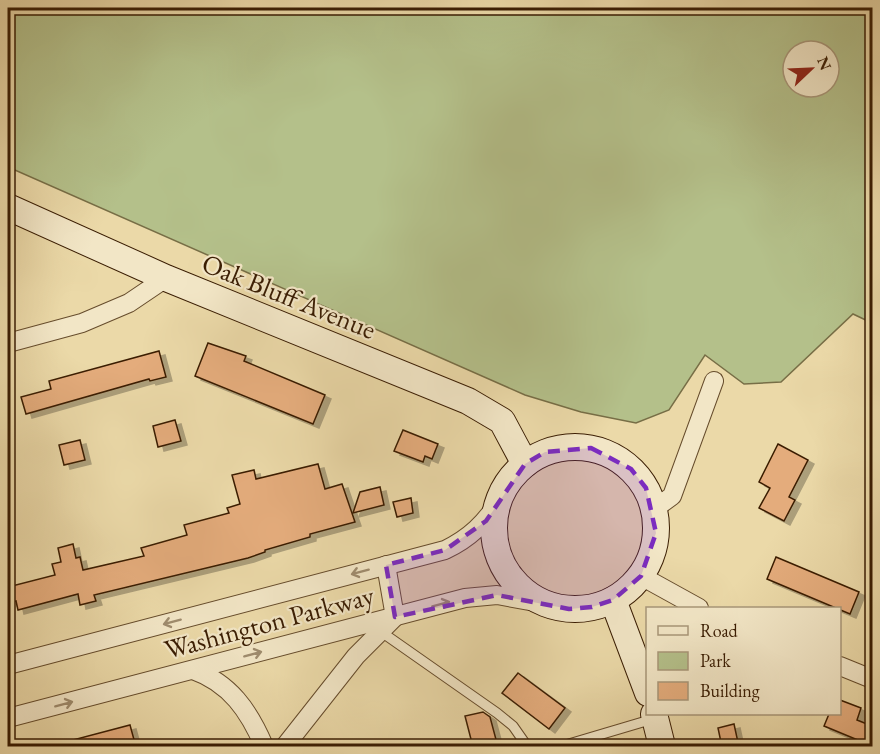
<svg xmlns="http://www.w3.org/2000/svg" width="880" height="754" viewBox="0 0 880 754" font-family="'EB Garamond',serif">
<defs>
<filter id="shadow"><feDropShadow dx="6" dy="4" stdDeviation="0" flood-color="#0004"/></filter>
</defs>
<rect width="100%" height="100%" fill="#ebd9a8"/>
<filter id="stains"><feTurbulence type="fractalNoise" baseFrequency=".00333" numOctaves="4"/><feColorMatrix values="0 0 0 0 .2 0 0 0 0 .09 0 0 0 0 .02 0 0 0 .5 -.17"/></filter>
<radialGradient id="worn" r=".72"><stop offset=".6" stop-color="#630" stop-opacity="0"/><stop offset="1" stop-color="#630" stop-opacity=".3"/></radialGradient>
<path fill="#b4c08a" stroke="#776e46" stroke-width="1.5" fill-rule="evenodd" d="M8,8h864v315l-19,-9 -72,68 -37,2 -39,-29 -36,55 -33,13 -55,-11 -56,-17 -517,-228zM793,51h36v36h-36z"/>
<g fill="#e4ac7c" stroke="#3a1d03" stroke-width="1.5" filter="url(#shadow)">
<polygon points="208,343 246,356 244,361 325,395 313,424 195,376"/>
<polygon points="159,351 166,377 150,381 149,379 26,414 21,397 51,389 49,381"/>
<polygon points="175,420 181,441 158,447 153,426"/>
<polygon points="403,430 438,444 432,459 425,456 423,462 394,451"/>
<polygon points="80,440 85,460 64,465 59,445"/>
<polygon points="778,444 808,460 789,497 795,500 784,521 759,508 770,488 759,482"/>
<polygon points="318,464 325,489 342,484 355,522 310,534 310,537 265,550 265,552 248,558 94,595 96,601 80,605 78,594 18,610 16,601 11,602 8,587 55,575 52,564 61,562 58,548 73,544 76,558 80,557 83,570 144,556 141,548 187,535 184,525 229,513 227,508 240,504 232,475 254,470 256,479"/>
<polygon points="380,487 384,505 353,513 360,492"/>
<polygon points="411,498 413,513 397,517 393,502"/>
<polygon points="776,557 859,592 850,614 767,579"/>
<polygon points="518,673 565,708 549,729 502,693"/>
<polygon points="840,700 861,708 857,720 872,726 865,743 824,726 829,714 840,714"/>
<polygon points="483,712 490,717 498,747 473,747 465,716"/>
<polygon points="734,724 739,747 722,747 718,728"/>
<polygon points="130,725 136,747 69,747 69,741"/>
</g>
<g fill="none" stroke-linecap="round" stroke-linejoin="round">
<g stroke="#664c2c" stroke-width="11">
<g id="service">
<polyline points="380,631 497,713 513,726 527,746"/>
<polyline points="562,746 653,719"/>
</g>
</g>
<g stroke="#664c2c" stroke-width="20">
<g id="minor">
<polyline points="8,343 82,323 129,303 166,278"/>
<polyline points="654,509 672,496 714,381"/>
<polyline points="641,576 699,608"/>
<path d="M8,665l437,-115c25,-12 40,-27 55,-50"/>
<polyline points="840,666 872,679"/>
<path d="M193,670c37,13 56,41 71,76"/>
<polyline points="8,718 465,598 497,595 546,604"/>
<polyline points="285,746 356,656 395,617 386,565"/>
</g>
</g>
<g stroke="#3a1d03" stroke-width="28">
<g id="secondary">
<polyline points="8,207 166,278 468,401 502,421 525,464"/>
<circle cx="575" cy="528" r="81"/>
<polyline points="613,600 648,693"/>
<polyline points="654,714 662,746"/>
</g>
</g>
<use href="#service" stroke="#f2e6c6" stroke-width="9"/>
<use href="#minor" stroke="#f2e6c6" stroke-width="18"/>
<use href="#secondary" stroke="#f2e6c6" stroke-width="26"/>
</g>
<defs><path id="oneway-shaft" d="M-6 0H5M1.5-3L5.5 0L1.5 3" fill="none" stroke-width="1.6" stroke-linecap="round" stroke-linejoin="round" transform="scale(1.5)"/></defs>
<g stroke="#9f8c6e">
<use href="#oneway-shaft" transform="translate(360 572) rotate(165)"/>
<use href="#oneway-shaft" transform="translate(441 604) rotate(-15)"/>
<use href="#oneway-shaft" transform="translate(172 622) rotate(165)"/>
<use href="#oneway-shaft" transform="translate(253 654) rotate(-15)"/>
<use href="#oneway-shaft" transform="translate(64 704) rotate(-15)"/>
</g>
<path fill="#7b2cbf" fill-opacity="0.2" stroke="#7b2cbf" stroke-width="4.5" stroke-dasharray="12 8" stroke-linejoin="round" d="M591,448l40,21 15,19 10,45 -15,43 -28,24 -21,7 -23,2 -72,-14 -102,22 -9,-52 59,-15 41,-29 39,-57 20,-12z"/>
<g text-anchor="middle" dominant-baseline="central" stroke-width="4.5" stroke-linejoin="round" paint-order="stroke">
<g font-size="27" fill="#3a1d03" stroke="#f2e6c6">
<text transform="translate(289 296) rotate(22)">Oak Bluff Avenue</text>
<text transform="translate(269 622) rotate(-15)">Washington Parkway</text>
</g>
</g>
<rect width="880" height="754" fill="none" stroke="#ebd9a8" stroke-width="30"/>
<rect x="9" y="9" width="862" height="736" fill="none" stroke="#3a1d03" stroke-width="3"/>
<rect x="15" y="15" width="850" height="724" fill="none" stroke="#3a1d03" stroke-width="1.5"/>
<rect x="646" y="607" width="195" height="108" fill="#f2e6c6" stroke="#a89678" stroke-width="1.5"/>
<rect x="658" y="626" width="30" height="9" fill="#f2e6c6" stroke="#a89678" stroke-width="1.5"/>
<text x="700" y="637" font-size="18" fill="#3a1d03">Road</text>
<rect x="658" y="652" width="30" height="18" fill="#b4c08a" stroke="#a89678" stroke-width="1.5"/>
<text x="700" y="667" font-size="18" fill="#3a1d03">Park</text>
<rect x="658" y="682" width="30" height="18" fill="#e4ac7c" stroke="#a89678" stroke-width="1.5"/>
<text x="700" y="697" font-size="18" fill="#3a1d03">Building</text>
<g transform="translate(811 69) rotate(67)"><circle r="28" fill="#f2e6c6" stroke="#a89678" stroke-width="1.5"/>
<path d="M0-4.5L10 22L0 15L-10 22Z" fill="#8f2418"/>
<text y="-9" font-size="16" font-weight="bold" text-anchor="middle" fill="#3a1d03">N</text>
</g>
<rect width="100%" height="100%" filter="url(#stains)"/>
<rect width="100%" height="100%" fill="url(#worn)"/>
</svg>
